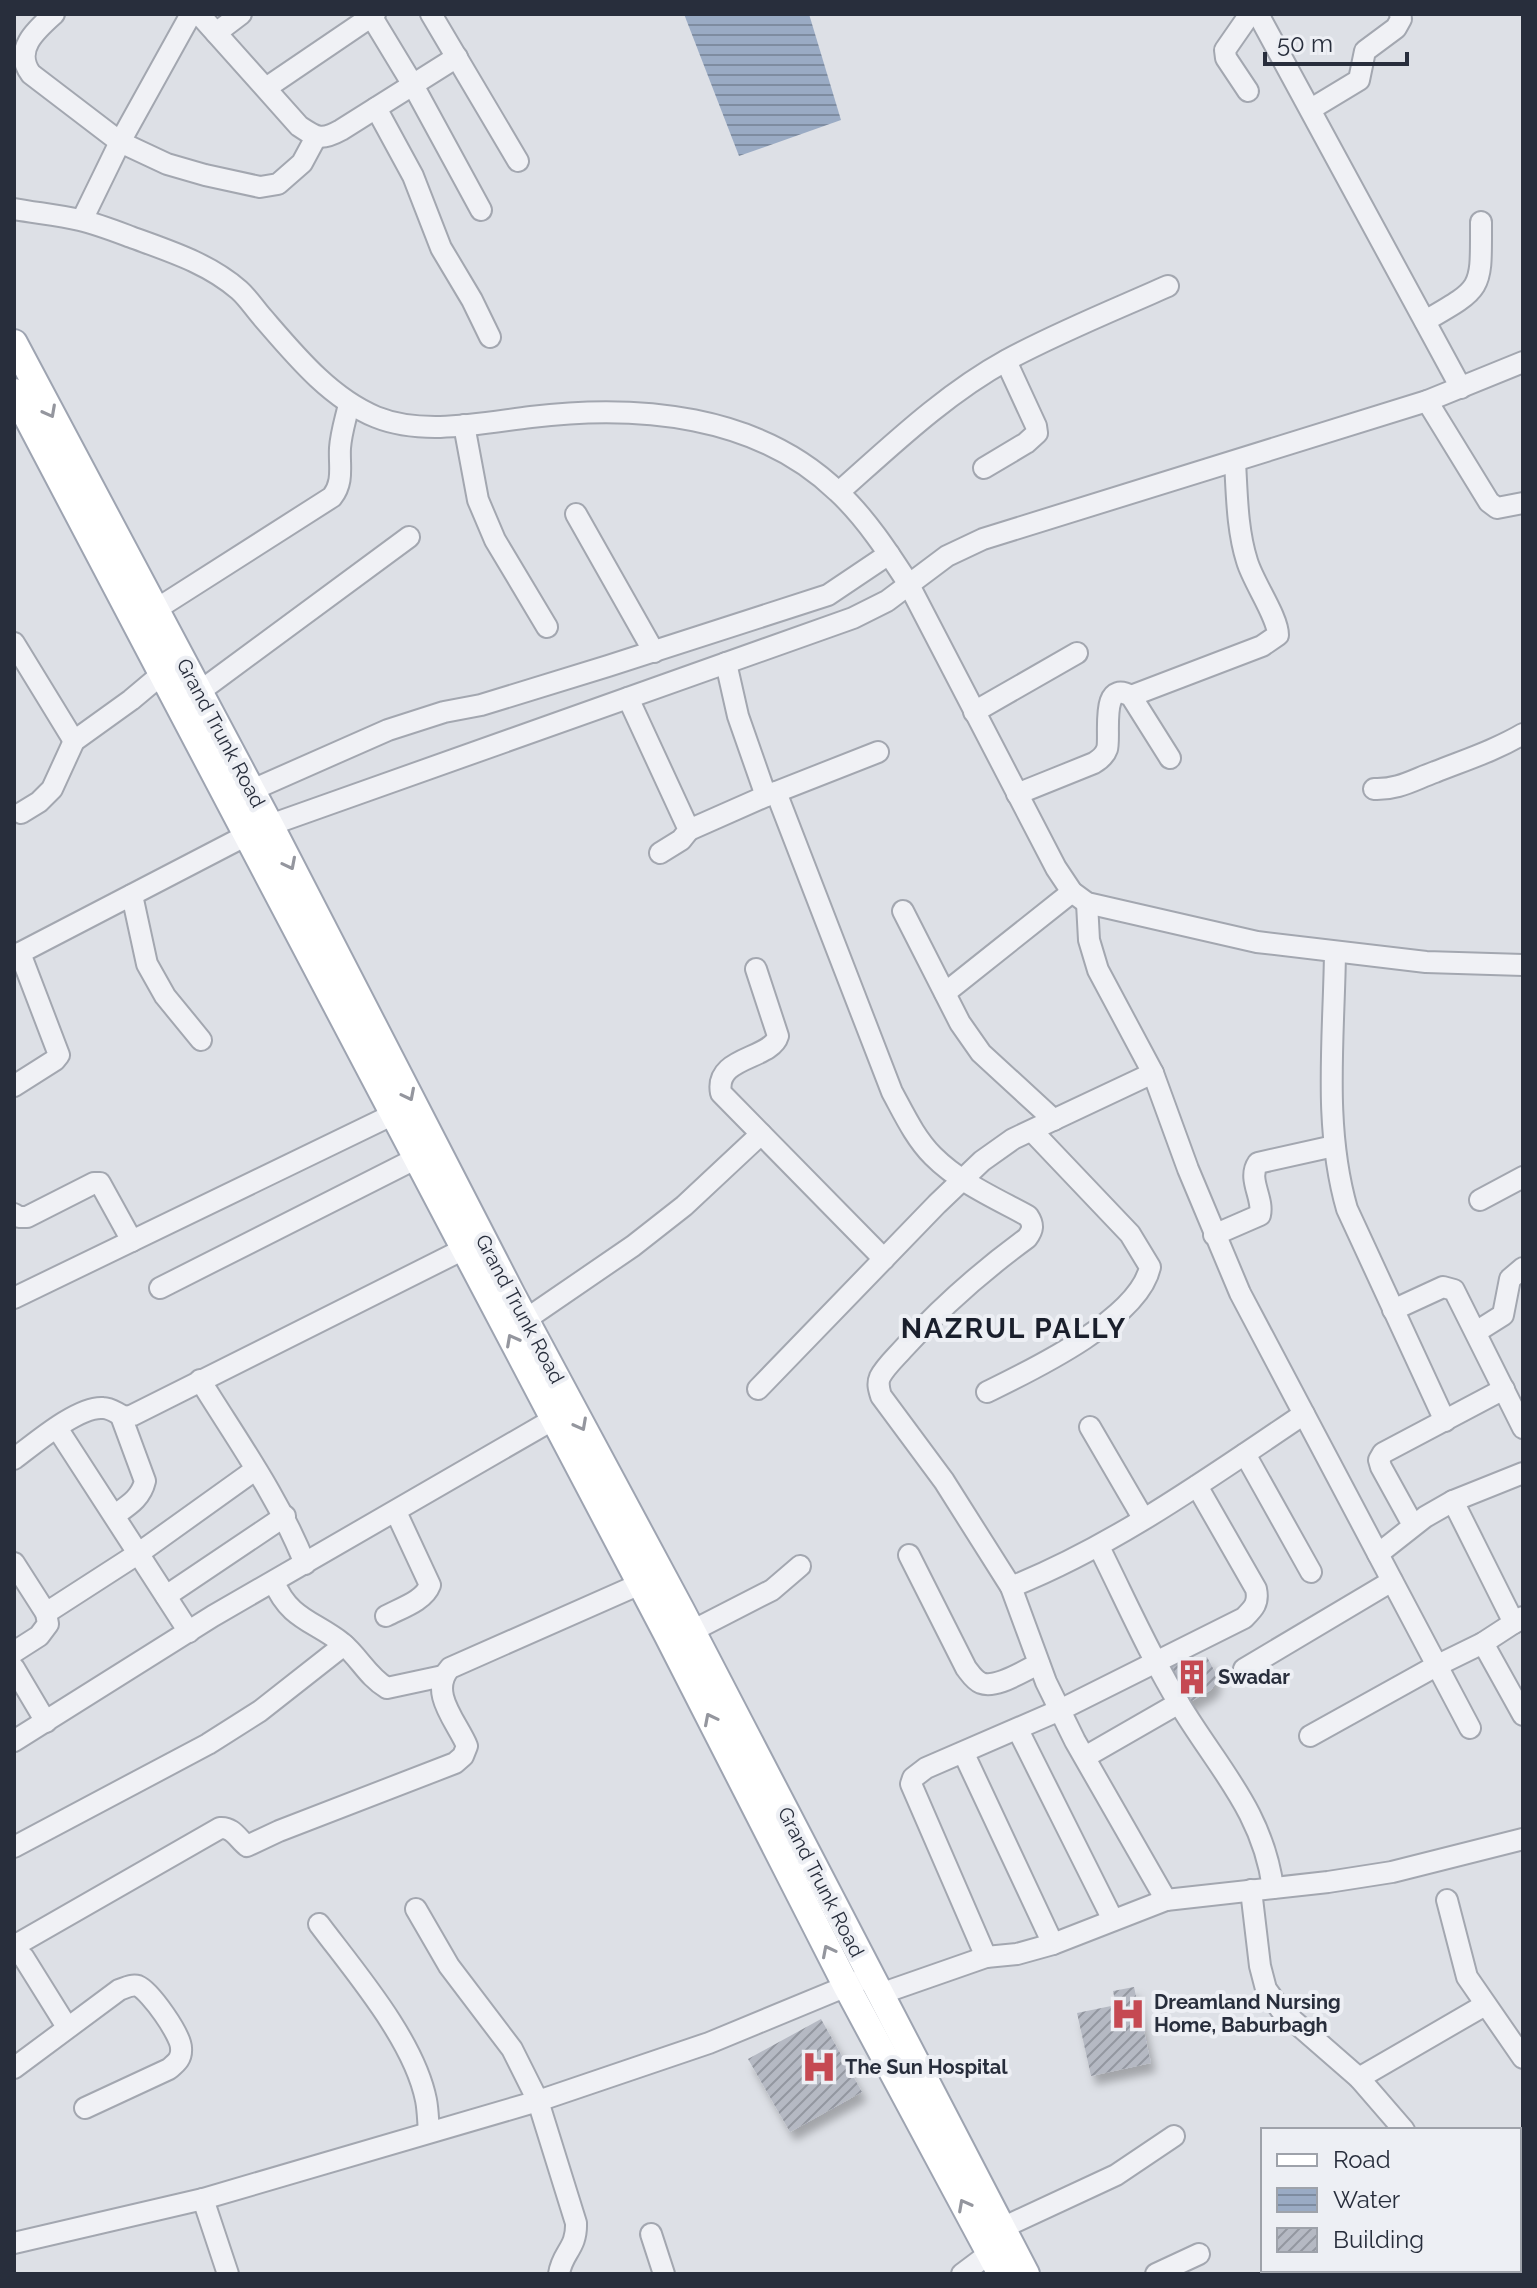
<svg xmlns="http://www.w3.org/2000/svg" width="1537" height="2288" viewBox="0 0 1537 2288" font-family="Raleway,sans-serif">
<defs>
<pattern id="water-rules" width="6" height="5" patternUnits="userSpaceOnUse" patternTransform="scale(2)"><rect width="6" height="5" fill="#9aabc4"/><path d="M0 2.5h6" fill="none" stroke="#7e8ca0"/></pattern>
<pattern id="building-hatch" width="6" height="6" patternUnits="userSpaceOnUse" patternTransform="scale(2)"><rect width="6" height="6" fill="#b5b9c3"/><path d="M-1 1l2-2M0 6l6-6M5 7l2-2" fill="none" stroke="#9397a0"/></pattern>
<filter id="shadow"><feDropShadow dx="5" dy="9" stdDeviation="4" flood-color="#0004"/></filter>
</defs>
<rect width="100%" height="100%" fill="#dde0e6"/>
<polygon fill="url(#water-rules)" points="684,14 809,14 841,120 739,156"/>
<g fill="url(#building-hatch)" filter="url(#shadow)">
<polygon points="1207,1657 1215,1672 1216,1683 1211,1690 1185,1705 1164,1670 1181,1659"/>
<polygon points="1134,1987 1151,2063 1091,2076 1077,2013 1116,2005 1113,1991"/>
<polygon points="821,2019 862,2092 790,2132 748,2059"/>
</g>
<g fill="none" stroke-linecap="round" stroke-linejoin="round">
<g stroke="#a3a7b0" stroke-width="24">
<g id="minor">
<path d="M54,14c-18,16 -41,36 -23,60l89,68 47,22 38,11 55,12 18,-3 24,-21 14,-26"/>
<path d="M199,14l100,112c18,12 22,15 42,4l116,-73"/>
<polyline points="370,14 413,85 481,210"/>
<polyline points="431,14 518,161"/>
<polyline points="1258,14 1461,388"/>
<polyline points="216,33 241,14"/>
<polyline points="266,88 375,14"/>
<polyline points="1248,91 1226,58 1225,50 1250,14"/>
<polyline points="376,108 413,176 441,248 472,300 490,337"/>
<polyline points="1311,109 1359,80 1365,51 1396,28 1401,19 1400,14"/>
<path d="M14,209c22,4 44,6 66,11 17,4 35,11 51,17 38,14 77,26 108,53 9,8 16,19 24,28 32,37 67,80 113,99 47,19 106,6 155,0 106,-13 227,-3 307,75 27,25 50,60 70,91l148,285 16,24 15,11 170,39 169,20 97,3"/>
<polyline points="82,220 120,142 191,14"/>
<path d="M1425,321c59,-34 56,-31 56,-99"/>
<polyline points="1427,401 1489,502 1497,508 1523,503"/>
<polyline points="464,425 478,500 495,540 547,627"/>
<polyline points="984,468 1026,443 1037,433 1036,426 1006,361"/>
<path d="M839,492c53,-47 106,-98 168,-132 52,-28 107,-50 161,-74"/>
<polyline points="576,514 654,652"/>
<path d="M155,610l177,-113c12,-15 7,-31 8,-49 1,-15 6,-30 9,-44"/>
<polyline points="14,643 74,741"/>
<polyline points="726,663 738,716 766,796"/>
<polyline points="199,692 409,537"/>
<path d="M1131,696l131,-50 16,-11c0,-18 -25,-53 -31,-74 -10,-32 -10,-66 -12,-99"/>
<polyline points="628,698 689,830 681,840 660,853"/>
<polyline points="974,712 1077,653"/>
<path d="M1374,789c24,1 39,-9 61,-17 30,-12 59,-21 88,-38"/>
<polyline points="252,790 388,730 444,712 481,705 608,666 828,595 889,554"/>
<path d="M776,792l116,300c12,22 23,46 41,64 27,27 62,42 95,60 6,9 5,14 -1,22 -45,33 -86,69 -123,110 -8,9 -19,19 -24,29 -3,7 -1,12 1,19l63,85 67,106 35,95 29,59 91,159"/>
<path d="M1017,794l77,-31c5,-3 11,-8 13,-14 4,-12 -8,-71 24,-53l39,62"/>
<polyline points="21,813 39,802 52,789 74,741 131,700 162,674"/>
<polyline points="270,825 853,618 887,601 947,556 983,539 1427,401 1523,362"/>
<polyline points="689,830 766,796 878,752"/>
<polyline points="132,895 147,964 165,996 201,1040"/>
<polyline points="1087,903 1089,940 1098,970 1153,1073 1188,1169 1240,1293 1470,1728"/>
<polyline points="903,911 960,1023 981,1053 1054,1120"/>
<path d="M1335,952c-1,85 -12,174 12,257l98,212"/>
<polyline points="14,956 247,835"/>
<path d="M756,969l22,67c-7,24 -64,20 -57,57l163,166"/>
<polyline points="945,993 1072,892"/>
<polyline points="14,1086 55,1060 59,1055 20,953"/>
<polyline points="1480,1200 1523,1177"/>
<polyline points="14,1214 19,1217 27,1217 94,1183 100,1183 132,1241"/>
<path d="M1214,1235l46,-20c4,-17 -13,-36 -2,-52l76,-17"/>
<polyline points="160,1288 417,1158"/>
<polyline points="14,1298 394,1114"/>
<polyline points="1393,1310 1443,1287 1454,1290 1523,1428"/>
<polyline points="525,1320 633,1246 684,1206 761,1134"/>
<polyline points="1476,1332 1503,1315 1510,1279 1523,1268"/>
<path d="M200,1380c37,60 79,118 105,184"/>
<polyline points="758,1389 937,1204 982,1161 1013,1139 1153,1073"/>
<path d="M987,1392c45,-22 152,-73 163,-125l-20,-33 -98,-103"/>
<polyline points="1090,1427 1143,1518"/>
<polyline points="57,1428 189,1632"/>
<polyline points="1245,1454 1311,1572"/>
<path d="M14,1459c20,-15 64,-53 89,-51 9,0 15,7 23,9l7,-2 331,-166"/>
<polyline points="1453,1501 1514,1623"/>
<path d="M115,1515c14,-10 26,-17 30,-34l-24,-65"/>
<polyline points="1413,1525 1381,1467 1379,1460 1383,1453 1504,1389"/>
<path d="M1099,1547c26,52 50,107 81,158 38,63 83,107 93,183"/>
<polyline points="1378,1554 1425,1517 1453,1501 1523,1473"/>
<path d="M909,1555l57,113c4,5 8,12 15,15 16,6 43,-13 58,-19"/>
<polyline points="14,1563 46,1613 48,1624 39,1636 14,1652"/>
<path d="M274,1582c15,37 40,39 68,61 17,14 26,34 45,45l56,-12"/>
<path d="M1011,1587c105,-42 199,-110 293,-173"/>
<polyline points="166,1596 285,1516"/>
<polyline points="46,1613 139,1553 255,1470"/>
<path d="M386,1616c15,-8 38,-15 44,-31l-34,-73"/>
<polyline points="692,1631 772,1590 800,1566"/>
<polyline points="1483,1643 1523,1715"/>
<polyline points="14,1668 46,1722"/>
<polyline points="1244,1669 1392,1581"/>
<polyline points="1018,1730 1113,1920"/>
<polyline points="1310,1736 1436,1666 1483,1643 1523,1617"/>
<polyline points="14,1741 213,1616 554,1419"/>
<polyline points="964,1754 1053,1944"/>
<polyline points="1085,1757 1179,1703"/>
<polyline points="14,1847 208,1744 260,1711 344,1645"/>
<polyline points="1251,1890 1260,1966 1266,1989 1281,2010 1359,2078 1404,2130"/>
<polyline points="1447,1900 1467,1977 1523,2058"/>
<path d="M416,1909l33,57 63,83 26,52 38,122c1,26 -14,29 -17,51"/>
<path d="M319,1924c36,48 95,116 107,176 2,10 2,21 3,32"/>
<path d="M14,1946l206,-118c13,-1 18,11 27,18l32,-15 176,-68 8,-7 4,-10c-10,-24 -39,-54 -17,-78l190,-84"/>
<polyline points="14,1949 24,1958 67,2027"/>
<path d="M986,1957l-75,-173 2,-6 13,-10 134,-58 184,-92c10,-10 15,-15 12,-29l-59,-103"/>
<polyline points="880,1994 986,1957 1017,1954 1053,1944 1166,1900 1328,1882 1392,1872 1523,1839"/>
<path d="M14,2068l105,-78c6,-2 13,-6 19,-4 12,5 43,49 43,62 1,11 -5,15 -12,21l-84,39"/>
<polyline points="1359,2078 1485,2005"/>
<polyline points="1519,2193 1523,2190"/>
<polyline points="203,2199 228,2274"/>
<polyline points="1002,2228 1116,2175 1174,2136"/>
<polyline points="651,2234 664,2274"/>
<polyline points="14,2243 203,2199 538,2101 709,2043 859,1981"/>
<polyline points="1503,2270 1506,2274"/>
<polyline points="962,2274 990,2253"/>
<polyline points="1156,2274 1199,2254"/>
</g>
</g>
<g stroke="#9ea4b1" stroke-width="30">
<g id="major">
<polyline points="14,343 270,825 512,1295 681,1610 1026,2274"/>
<polyline points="14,392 667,1634 847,1987 1001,2274"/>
</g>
</g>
<use href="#minor" stroke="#f0f1f5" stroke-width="20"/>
<use href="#major" stroke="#fff" stroke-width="26"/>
</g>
<defs><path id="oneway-chevron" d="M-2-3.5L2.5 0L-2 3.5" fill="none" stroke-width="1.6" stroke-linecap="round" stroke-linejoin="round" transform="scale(2)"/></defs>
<g stroke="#94969e">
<use href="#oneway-chevron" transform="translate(50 412) rotate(62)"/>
<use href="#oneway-chevron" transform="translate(290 864) rotate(63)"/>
<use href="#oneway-chevron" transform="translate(409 1095) rotate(63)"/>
<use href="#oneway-chevron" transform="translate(512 1340) rotate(-118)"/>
<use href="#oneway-chevron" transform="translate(581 1425) rotate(62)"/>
<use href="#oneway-chevron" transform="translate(710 1719) rotate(-117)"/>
<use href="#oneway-chevron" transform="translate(828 1951) rotate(-117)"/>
<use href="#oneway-chevron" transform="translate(964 2205) rotate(-118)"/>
</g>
<defs>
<g id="building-bare" transform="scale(2.76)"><path d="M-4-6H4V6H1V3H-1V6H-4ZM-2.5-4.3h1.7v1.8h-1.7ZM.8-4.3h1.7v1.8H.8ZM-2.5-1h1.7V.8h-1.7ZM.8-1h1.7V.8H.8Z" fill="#c54952" stroke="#edeff4" stroke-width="2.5" paint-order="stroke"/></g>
<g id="hospital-bare" transform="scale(2.76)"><path d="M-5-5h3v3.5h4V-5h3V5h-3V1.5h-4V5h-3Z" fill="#c54952" stroke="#edeff4" stroke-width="2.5" paint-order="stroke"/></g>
</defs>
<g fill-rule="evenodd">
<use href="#building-bare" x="1192" y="1677"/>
<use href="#hospital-bare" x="1128" y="2014"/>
<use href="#hospital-bare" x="819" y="2067"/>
</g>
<g text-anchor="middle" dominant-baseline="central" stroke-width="8" stroke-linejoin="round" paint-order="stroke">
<g font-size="20" fill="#282e3c" stroke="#edeff4">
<text transform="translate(221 733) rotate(62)">Grand Trunk Road</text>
<text transform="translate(520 1309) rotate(62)">Grand Trunk Road</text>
<text transform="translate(821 1882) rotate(63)">Grand Trunk Road</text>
</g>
<g font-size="20" font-weight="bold" fill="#282e3c" stroke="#edeff4" text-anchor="start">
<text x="1218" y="1677">Swadar</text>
<text x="1154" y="2002">Dreamland Nursing<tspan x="1154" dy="23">Home, Baburbagh</tspan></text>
<text x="845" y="2067">The Sun Hospital</text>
</g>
<g font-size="28" font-weight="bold" letter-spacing="2" fill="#1a1f2c" stroke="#edeff4">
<text x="1014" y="1328">NAZRUL PALLY</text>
</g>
</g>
<rect width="1537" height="2288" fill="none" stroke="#282e3c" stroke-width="32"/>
<rect x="1261" y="2128" width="260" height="144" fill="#edeff4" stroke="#9ea2aa" stroke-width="2"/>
<rect x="1277" y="2154" width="40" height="12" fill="#ffffff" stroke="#9ea2aa" stroke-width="2"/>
<text x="1333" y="2168" font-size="24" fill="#282e3c">Road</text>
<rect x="1277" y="2188" width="40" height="24" fill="url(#water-rules)" stroke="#9ea2aa" stroke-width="2"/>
<text x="1333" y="2208" font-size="24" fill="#282e3c">Water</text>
<rect x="1277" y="2228" width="40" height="24" fill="url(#building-hatch)" stroke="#9ea2aa" stroke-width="2"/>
<text x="1333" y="2248" font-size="24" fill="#282e3c">Building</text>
<path d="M1265 52v12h142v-12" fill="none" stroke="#282e3c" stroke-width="4"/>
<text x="1277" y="52" font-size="24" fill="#282e3c" stroke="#edeff4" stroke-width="6" paint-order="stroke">50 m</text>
</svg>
